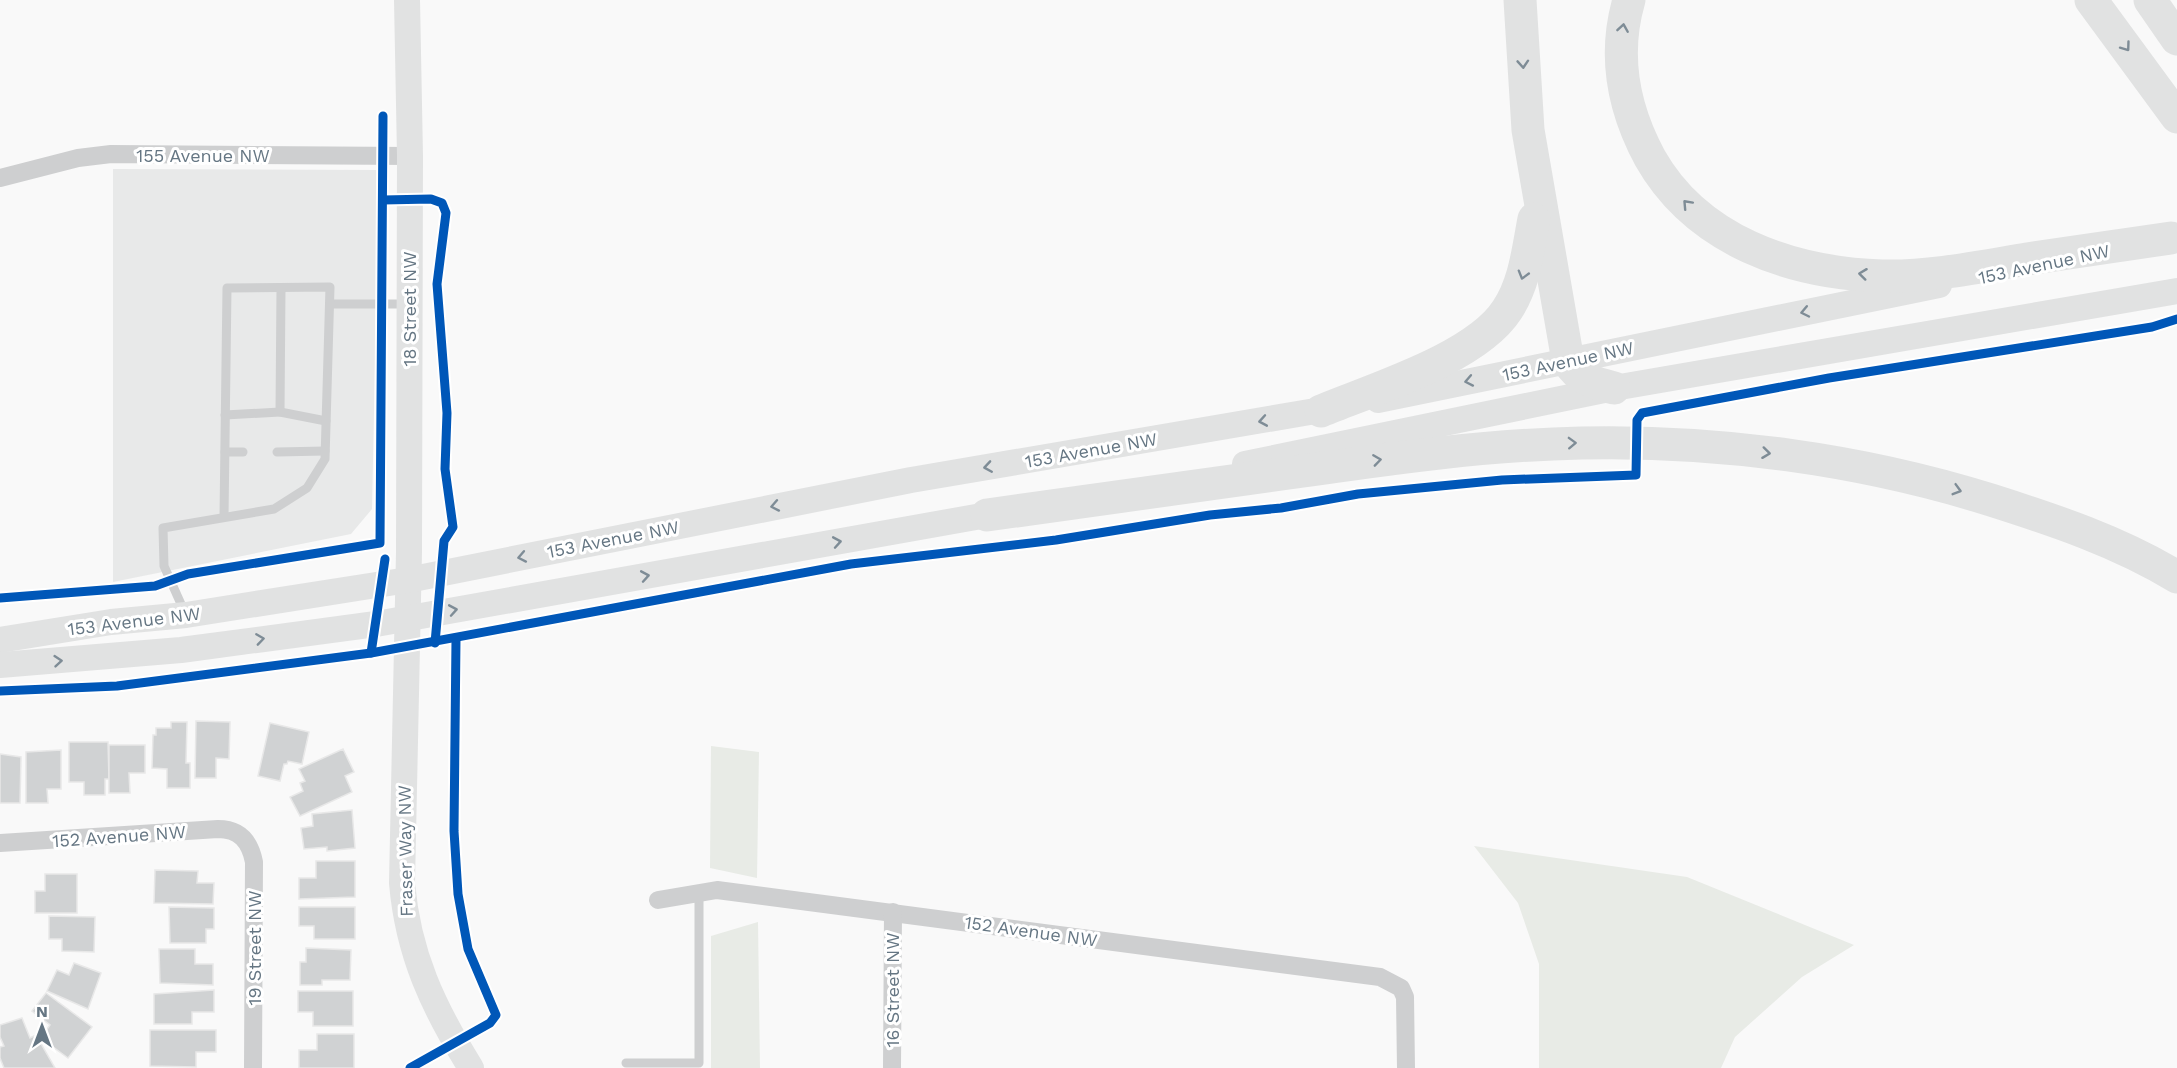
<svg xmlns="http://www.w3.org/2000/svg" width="2177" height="1068" viewBox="0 0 2177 1068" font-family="'Work Sans',sans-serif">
<rect width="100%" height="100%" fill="#f9f9f9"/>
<polygon fill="#e8e9e9" points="113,169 379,170 372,509 351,534 113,582"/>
<g fill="#e8ebe6">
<polygon points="711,746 759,752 757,878 710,868"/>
<polygon points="1474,846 1687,877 1854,945 1802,977 1735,1037 1721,1068 1539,1068 1539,964 1518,903"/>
<polygon points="758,922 760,1068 711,1068 711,936"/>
</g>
<g fill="#d0d2d3" stroke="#e8e8e8" stroke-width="1.5">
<polygon points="196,721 230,722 229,759 216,758 216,778 195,778"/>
<polygon points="171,722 187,722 186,763 190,763 190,788 167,788 167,769 152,768 153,735 156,735 156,728 171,728"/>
<polygon points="270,723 309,732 302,764 288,761 287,764 284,764 280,781 258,776"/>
<polygon points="69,742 108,742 109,779 105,779 105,795 84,795 84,782 69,782"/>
<polygon points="109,745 145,745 145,773 129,773 130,793 109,793"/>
<polygon points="343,749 354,772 345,776 352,792 300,816 290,797 303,791 300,783 305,781 299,769"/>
<polygon points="61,750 61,789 47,789 48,803 26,803 26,752"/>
<polygon points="0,754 21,757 20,803 0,803"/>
<polygon points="352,810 355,848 327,851 327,847 304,849 301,828 313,826 312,814"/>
<polygon points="316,861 355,861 355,897 299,899 299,878 316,878"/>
<polygon points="155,870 198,871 197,883 214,883 213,904 154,903"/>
<polygon points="45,874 77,874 77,913 35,913 35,891 45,891"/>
<polygon points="169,907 214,908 214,929 206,929 206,943 170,943"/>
<polygon points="299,907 355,907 355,939 314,939 314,926 299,926"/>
<polygon points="49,916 95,917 94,952 62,951 62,939 49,939"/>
<polygon points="306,948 351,950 350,980 322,980 322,985 300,985 300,962 306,962"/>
<polygon points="159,949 195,949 195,964 213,964 213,985 160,983"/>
<polygon points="74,963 101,973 88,1009 47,991 57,970 69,975"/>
<polygon points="214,990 214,1012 192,1012 192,1024 154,1024 154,994"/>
<polygon points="298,991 353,991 353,1026 313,1026 313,1012 298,1012"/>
<polygon points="46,993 92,1027 68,1058 41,1038 50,1025 32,1011"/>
<polygon points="22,1018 30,1038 36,1035 55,1068 4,1068 0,1058 0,1047 4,1046 0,1037 0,1025"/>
<polygon points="150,1030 216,1030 216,1052 196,1052 196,1067 150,1066"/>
<polygon points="317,1034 354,1034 354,1068 299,1068 299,1050 317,1050"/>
</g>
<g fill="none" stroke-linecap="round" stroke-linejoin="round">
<g stroke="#cecfd0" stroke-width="9">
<polyline points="330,304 409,304"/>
<polyline points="280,412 326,421"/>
<polyline points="225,415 280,412 281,288"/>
<polyline points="225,452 243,452"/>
<polyline points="277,452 325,451"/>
<polyline points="185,613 164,566 163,528 274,509 307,488 325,459 330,287 227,288 224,517"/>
<polyline points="626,1063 699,1063 699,891"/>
</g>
<g stroke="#cecfd0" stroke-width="18">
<polyline points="0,178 78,158 111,154 410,156"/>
<path d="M0,843l218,-14c22,0 32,13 36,33l-1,206"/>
<polyline points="658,900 717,890 1380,977 1401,988 1405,997 1406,1068"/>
<polyline points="892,1068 893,912"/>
</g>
<g stroke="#e1e2e2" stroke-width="26">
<path d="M407,0l3,156 -1,396 -7,331c6,71 31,124 69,185"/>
<polyline points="1378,400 1939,285"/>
<polyline points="1245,464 1614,388 2177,291"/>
<polyline points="0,640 111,622 186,615 408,580 911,480 1339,407"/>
<polyline points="0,665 181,650 376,624 1004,512"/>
</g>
<g stroke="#e1e2e2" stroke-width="33">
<path d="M1520,0l8,130 40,231c10,18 26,22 46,27"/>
<path d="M1629,0c-16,55 -6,108 21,158 47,83 141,115 232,118 49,1 97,-9 145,-17 48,-7 96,-14 144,-21"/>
<polyline points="2091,0 2177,117"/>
<polyline points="2150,0 2177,39"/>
<path d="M1321,411c53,-22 155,-53 186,-101 18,-27 21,-60 27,-91"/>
<path d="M987,515c101,-14 202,-28 302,-42 97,-14 194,-28 292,-30 137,-3 279,16 410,57 63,20 129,42 186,77"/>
</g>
<g stroke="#fff" stroke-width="13">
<g id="cycleway">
<polyline points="383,200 431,199 442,203 446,213 437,284 447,413 445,469 453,527 444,541 435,643"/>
<polyline points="0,598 155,586 188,574 380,543 383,116"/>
<polyline points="371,653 385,559"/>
<polyline points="0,691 117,686 371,653 851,564 1056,540 1210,515 1281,508 1358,494 1502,480 1636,475 1637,420 1642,413 1829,378 2152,327 2177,319"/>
<polyline points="410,1068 490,1023 496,1015 468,949 458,894 454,831 456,639"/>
</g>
</g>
<use href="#cycleway" stroke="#0057b8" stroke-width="9"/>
</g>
<defs><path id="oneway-chevron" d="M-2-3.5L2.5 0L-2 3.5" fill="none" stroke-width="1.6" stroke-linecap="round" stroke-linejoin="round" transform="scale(1.5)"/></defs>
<g stroke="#7e8c96">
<use href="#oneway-chevron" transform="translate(1623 28) rotate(-81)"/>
<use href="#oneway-chevron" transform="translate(2126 47) rotate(54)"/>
<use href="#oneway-chevron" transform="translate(1523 64) rotate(86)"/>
<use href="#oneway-chevron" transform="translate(1687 204) rotate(-133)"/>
<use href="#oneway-chevron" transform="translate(1863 274) rotate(-173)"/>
<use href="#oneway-chevron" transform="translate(1523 275) rotate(106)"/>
<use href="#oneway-chevron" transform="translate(1805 312) rotate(168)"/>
<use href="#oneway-chevron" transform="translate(1469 381) rotate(169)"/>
<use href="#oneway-chevron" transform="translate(1263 421) rotate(170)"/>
<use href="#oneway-chevron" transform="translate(1572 443) rotate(-2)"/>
<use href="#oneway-chevron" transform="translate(1766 453) rotate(7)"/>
<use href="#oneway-chevron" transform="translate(1377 460) rotate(-8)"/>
<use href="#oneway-chevron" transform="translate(988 467) rotate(171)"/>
<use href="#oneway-chevron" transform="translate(1957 490) rotate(16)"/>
<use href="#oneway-chevron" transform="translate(775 506) rotate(169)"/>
<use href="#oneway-chevron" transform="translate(837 542) rotate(-10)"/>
<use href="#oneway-chevron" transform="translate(522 557) rotate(169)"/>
<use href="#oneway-chevron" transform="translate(645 576) rotate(-10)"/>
<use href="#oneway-chevron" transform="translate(453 610) rotate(-10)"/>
<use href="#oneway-chevron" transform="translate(260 639) rotate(-8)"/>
<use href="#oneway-chevron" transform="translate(58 661) rotate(-5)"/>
</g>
<g text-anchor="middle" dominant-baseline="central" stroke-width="6" stroke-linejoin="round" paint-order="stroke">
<g font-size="18" fill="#657683" stroke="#fff">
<text x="203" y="155">155 Avenue NW</text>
<text transform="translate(2044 264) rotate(-12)">153 Avenue NW</text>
<text transform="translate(409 309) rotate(-90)">18 Street NW</text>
<text transform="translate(1568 361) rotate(-12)">153 Avenue NW</text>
<text transform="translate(1091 450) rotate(-10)">153 Avenue NW</text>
<text transform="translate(613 539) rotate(-11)">153 Avenue NW</text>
<text transform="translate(134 621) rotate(-7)">153 Avenue NW</text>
<text transform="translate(119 836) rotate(-4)">152 Avenue NW</text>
<text transform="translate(405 851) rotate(-91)">Fraser Way NW</text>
<text transform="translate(1031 931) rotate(8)">152 Avenue NW</text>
<text transform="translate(254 948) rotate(-90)">19 Street NW</text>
<text transform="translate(892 990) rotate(-90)">16 Street NW</text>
</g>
</g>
<g transform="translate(42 1026)" stroke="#ffffff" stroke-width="4.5" paint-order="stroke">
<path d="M0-4.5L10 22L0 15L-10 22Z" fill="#657683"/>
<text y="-9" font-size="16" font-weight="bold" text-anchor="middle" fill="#657683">N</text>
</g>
</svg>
